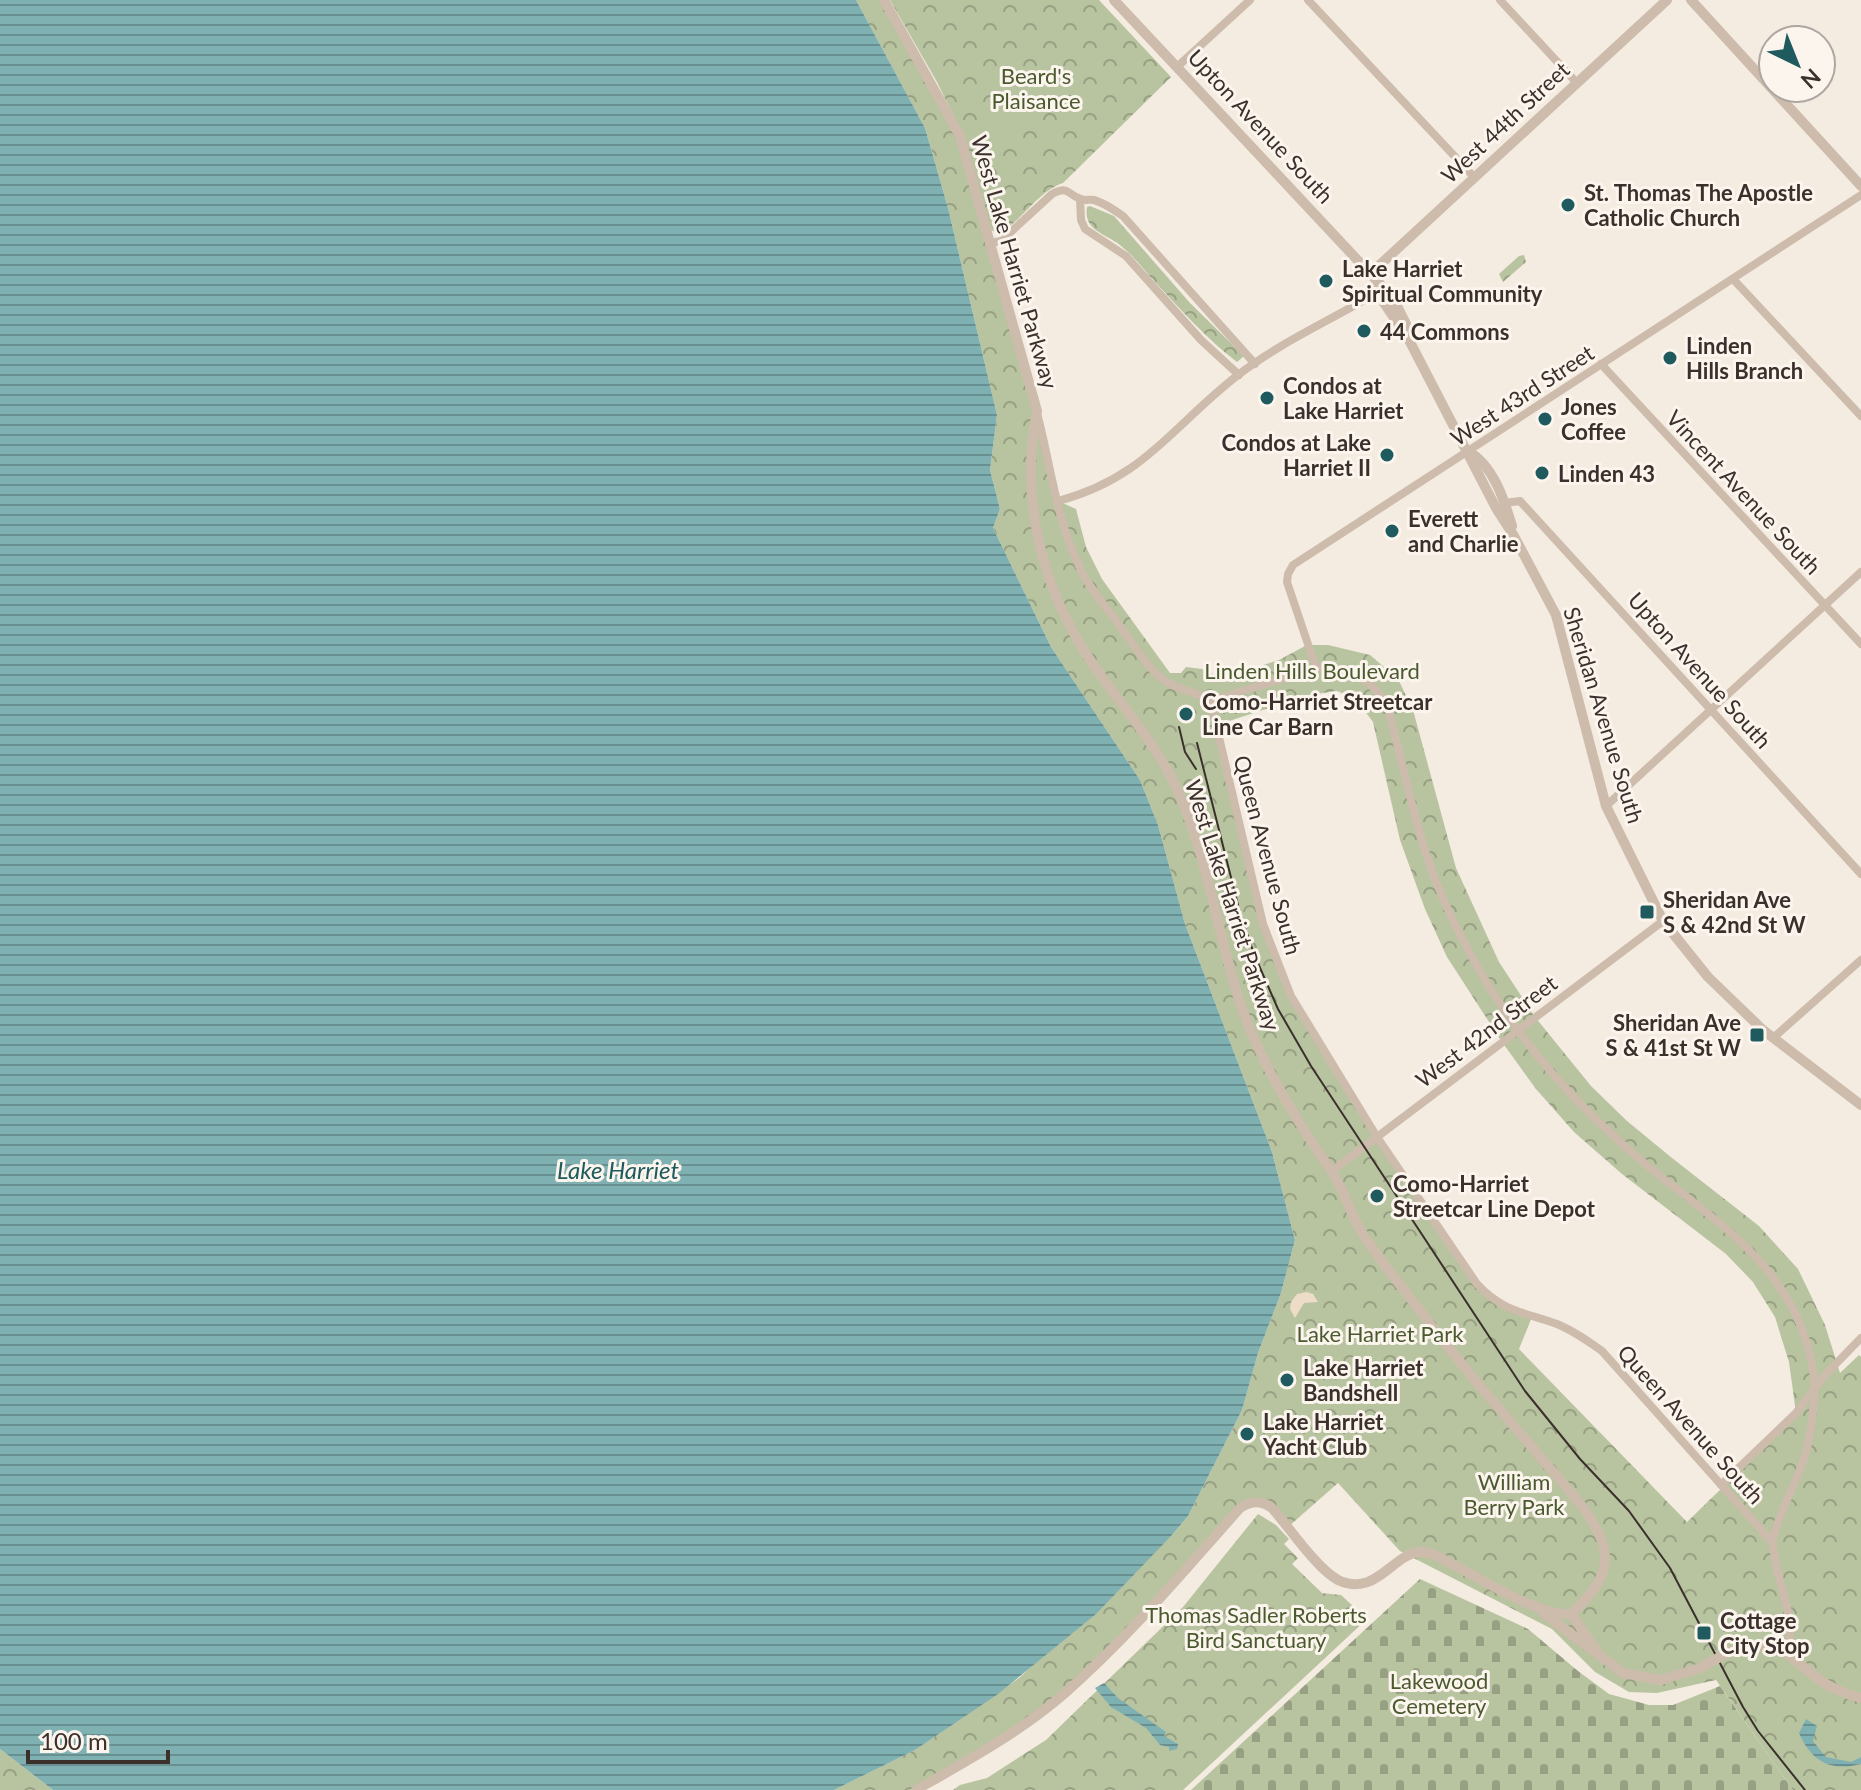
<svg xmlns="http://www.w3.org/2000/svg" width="1861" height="1790" viewBox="0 0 1861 1790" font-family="Lato,sans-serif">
<defs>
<pattern id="cemetery-stones" width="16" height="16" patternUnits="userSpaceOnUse" patternTransform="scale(2)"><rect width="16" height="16" fill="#b8c4a0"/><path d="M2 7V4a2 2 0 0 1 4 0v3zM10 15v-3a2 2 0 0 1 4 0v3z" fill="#97a083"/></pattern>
<pattern id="park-crowns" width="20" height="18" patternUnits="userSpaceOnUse" patternTransform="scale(2)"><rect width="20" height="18" fill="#b8c4a0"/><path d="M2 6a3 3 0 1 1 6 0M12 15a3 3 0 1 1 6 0" fill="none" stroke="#97a083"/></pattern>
<pattern id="water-rules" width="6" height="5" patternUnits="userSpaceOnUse" patternTransform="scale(2)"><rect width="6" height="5" fill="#7fb0b2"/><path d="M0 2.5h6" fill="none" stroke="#699091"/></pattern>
</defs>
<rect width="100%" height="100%" fill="#f4ebe1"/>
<polygon fill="url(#cemetery-stones)" points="1420,1579 1528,1629 1578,1671 1609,1694 1649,1705 1673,1705 1720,1686 1793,1790 1191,1790"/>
<g fill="url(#park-crowns)" fill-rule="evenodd">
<path d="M856,0h28l66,115 108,386 18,8 10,38 16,32 68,94h11l5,-6 16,2 20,9 57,-18 28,-15h21l42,10 28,24 15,31 43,158 43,94 36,55 56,69 36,35 45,37 87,68 39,43 27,56 15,48 19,-18 2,2v433h-68l-77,-110 -59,13 -28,-1 -34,-20 -43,-43 -152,-78 -62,-68 -50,44 -16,-19 -24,-4 -185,190 -147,96h-82l81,-40 104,-72 153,-143 16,-19 54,-106 16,-57 23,-60 14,-53 -23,-88 -87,-228 -27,-99 -18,-45 -89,-133 -58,-119 7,-19 -10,-39 7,-55 -49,-207 -23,-80zM1337,691l19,8 17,23 27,118 25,69 22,48 55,85 34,47 38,43 48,42 104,80 27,28 22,35 14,45 7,51 2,1 -111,108 -168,-173 13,-32 -44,-21 -159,-235 -53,-100 -59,-236 92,-30z"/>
<path d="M890,0h209l72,77 -108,106c-27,9 -40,39 -66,51l-8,-6 -26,-93 -26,-53z"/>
<path d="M1090,206l24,10 76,87 54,53 -7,6c-30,-23 -55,-51 -81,-79 -14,-15 -27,-34 -45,-44 -14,-8 -27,-13 -24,-32z"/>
<polygon points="1524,255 1526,262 1503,282 1499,274 1519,256"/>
<polygon points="1258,1514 1276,1525 1289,1539 1284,1544 1298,1558 1292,1564 1322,1593 1341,1595 1367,1619 1183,1790 953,1790 960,1785 987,1778 1046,1740 1183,1607"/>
<polygon points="0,1749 53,1790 0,1790"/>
</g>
<g fill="#b8c4a0">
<polygon points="1001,100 1025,124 1014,135 990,111"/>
<polygon points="987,115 1011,139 1000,149 976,125"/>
</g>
<polygon fill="#ecdcc8" points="1307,1292 1313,1294 1318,1302 1304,1303 1295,1318 1290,1309 1291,1302 1297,1294"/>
<g fill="url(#water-rules)">
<polygon points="0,0 856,0 925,128 948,208 997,415 990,470 1000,509 993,528 1051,647 1140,780 1158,825 1185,924 1272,1152 1295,1240 1281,1293 1258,1353 1242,1410 1188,1516 1172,1535 1096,1614 998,1694 915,1750 834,1790 53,1790 0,1749"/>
<polygon points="1104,1683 1118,1698 1166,1732 1164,1736 1178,1744 1177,1749 1169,1751 1169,1747 1160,1745 1146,1728 1111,1707 1095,1688"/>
<path d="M1806,1719l11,7 -4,15 13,16 25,5 10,-5v7c-31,8 -50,-3 -62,-31z"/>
</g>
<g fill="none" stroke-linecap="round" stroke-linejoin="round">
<g stroke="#cdbbac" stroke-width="8">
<polyline points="1308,0 1475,178"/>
<polyline points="1500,0 1577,83"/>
<polyline points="1177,67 1250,0"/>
<polyline points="1080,199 1081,220 1085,229 1126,256 1201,340 1239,375"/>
<path d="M989,243l12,-2 51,-47c18,-9 15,1 29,5 4,2 9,0 13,1 11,3 20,10 29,16l132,148"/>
<polyline points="1733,279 1861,416"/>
<polyline points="1601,364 1861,644"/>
<path d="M1038,417c14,54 20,115 49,164 12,19 27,36 40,55 14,19 24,38 45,49"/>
<path d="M1058,501c87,-23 114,-75 180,-126 40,-31 89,-53 133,-79l7,-15"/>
<polyline points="1505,503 1520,501 1861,874"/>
<polyline points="1316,668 1287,582 1288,574 1293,565 1861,195"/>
<path d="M1202,696l8,3 13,-2 99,-30c31,2 51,13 66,41 13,49 23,98 38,146 23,69 63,139 107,196 33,42 70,78 110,112 72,60 151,104 169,203 6,30 -1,79 -13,107 -8,22 -22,45 -26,68 -1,7 2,16 3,24 5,28 21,60 11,88"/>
<path d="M1210,699l53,225 28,72 86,141 100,147c26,28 47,28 80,40 17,7 31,17 45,27l170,191"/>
<polyline points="1606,806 1861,572"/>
<polyline points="1773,1038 1861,960"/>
<polyline points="1332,1171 1663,921"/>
<polyline points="1721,1485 1796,1413 1825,1375 1861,1338"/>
</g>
<g stroke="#cdbbac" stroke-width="10">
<path d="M884,0l76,136 77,275c-16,79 1,163 43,233 29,49 71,90 96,143 32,69 41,147 65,219 21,59 54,112 89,163 14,19 19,43 31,62 19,31 44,59 66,89 36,48 76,93 115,139 19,23 56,59 62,90 6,27 -15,48 -33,65"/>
<polyline points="1114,0 1393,298 1407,326 1409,340"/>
<polyline points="1691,0 1861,186"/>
<polyline points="1371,273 1667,0"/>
<polyline points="1378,281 1382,300 1409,340 1496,508 1514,536 1556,615 1606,806 1663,921 1708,977 1763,1030 1861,1105"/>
<path d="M1468,451c25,14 36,48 44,75"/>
<polyline points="1542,1612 1623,1673 1661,1680 1700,1668"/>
<polyline points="1571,1614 1597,1651"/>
<path d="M1729,1652c47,-18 56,2 91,28 12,9 26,14 41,18"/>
<path d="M916,1790c51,-29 104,-58 148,-96 65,-57 119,-122 176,-186 11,-7 21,-8 32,0 17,19 45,61 66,72 38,18 54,-26 82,-28 13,0 24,8 34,13 27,14 89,53 117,49"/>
</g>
<g stroke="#3b302b" stroke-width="2">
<polyline points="1179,727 1185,752 1196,769"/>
<polyline points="1197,743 1240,913 1254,954 1278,1009 1311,1066 1525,1391 1580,1459 1629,1511 1670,1568 1743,1707 1758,1731 1805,1790"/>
</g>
<polyline stroke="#cdbbac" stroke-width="8" points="1172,685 1202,696"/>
<polyline stroke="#cdbbac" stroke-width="10" points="1700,1668 1729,1652"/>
</g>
<g fill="#1f5a5e" stroke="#fbf5ee" stroke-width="3">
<circle cx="1568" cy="205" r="8"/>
<circle cx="1326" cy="281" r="8"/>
<circle cx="1364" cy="331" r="8"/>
<circle cx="1670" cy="358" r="8"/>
<circle cx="1267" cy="398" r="8"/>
<circle cx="1545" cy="419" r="8"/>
<circle cx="1387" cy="455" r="8"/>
<circle cx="1542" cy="473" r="8"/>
<circle cx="1392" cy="531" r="8"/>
<circle cx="1186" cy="714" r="8"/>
<rect x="1639" y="904" width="16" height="16" rx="4"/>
<rect x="1749" y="1027" width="16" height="16" rx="4"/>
<circle cx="1377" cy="1196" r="8"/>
<circle cx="1287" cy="1380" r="8"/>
<circle cx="1247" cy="1434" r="8"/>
<rect x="1696" y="1625" width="16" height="16" rx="4"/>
</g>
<g text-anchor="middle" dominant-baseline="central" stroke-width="6" stroke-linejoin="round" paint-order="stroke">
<g font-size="22" fill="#4a5a2e" stroke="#fbf5ee">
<text x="1036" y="75">Beard's<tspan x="1036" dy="25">Plaisance</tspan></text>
<text x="1312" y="670">Linden Hills Boulevard</text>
<text x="1380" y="1333">Lake Harriet Park</text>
<text x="1514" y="1481">William<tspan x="1514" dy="25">Berry Park</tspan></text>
<text x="1256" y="1614">Thomas Sadler Roberts<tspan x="1256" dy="25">Bird Sanctuary</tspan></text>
<text x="1439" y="1680">Lakewood<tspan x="1439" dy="25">Cemetery</tspan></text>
</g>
<g font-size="22" fill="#3b302b" stroke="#fbf5ee">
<text transform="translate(1505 122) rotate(-43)">West 44th Street</text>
<text transform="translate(1261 126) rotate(47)">Upton Avenue South</text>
<text transform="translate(1015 262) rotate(74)">West Lake Harriet Parkway</text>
<text transform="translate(1522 395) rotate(-33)">West 43rd Street</text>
<text transform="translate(1744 492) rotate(47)">Vincent Avenue South</text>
<text transform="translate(1700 670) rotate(48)">Upton Avenue South</text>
<text transform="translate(1604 715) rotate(73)">Sheridan Avenue South</text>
<text transform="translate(1268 855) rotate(75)">Queen Avenue South</text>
<text transform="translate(1233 905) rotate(72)">West Lake Harriet Parkway</text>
<text transform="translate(1486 1031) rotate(-37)">West 42nd Street</text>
<text transform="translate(1691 1424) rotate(48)">Queen Avenue South</text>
</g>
<g font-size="22" font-weight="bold" fill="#3b302b" stroke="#fbf5ee" text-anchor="start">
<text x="1584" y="192">St. Thomas The Apostle<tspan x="1584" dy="25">Catholic Church</tspan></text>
<text x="1342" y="268">Lake Harriet<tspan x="1342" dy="25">Spiritual Community</tspan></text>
<text x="1380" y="331">44 Commons</text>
<text x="1686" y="345">Linden<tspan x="1686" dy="25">Hills Branch</tspan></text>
<text x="1283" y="385">Condos at<tspan x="1283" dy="25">Lake Harriet</tspan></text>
<text x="1561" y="406">Jones<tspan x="1561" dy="25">Coffee</tspan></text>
<text x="1371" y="442" text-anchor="end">Condos at Lake<tspan x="1371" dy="25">Harriet II</tspan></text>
<text x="1558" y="473">Linden 43</text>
<text x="1408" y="518">Everett<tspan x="1408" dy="25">and Charlie</tspan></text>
<text x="1202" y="701">Como-Harriet Streetcar<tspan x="1202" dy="25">Line Car Barn</tspan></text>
<text x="1663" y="899">Sheridan Ave<tspan x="1663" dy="25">S &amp; 42nd St W</tspan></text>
<text x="1741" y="1022" text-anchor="end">Sheridan Ave<tspan x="1741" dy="25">S &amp; 41st St W</tspan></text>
<text x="1393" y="1183">Como-Harriet<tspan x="1393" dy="25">Streetcar Line Depot</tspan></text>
<text x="1303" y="1367">Lake Harriet<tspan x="1303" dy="25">Bandshell</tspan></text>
<text x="1263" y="1421">Lake Harriet<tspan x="1263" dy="25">Yacht Club</tspan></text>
<text x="1720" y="1620">Cottage<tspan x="1720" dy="25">City Stop</tspan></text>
</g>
<g font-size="24" font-style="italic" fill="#1f5a5e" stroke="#fbf5ee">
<text x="618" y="1169">Lake Harriet</text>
</g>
</g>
<g transform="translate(1797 64) rotate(137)"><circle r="38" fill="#fbf5ee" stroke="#aea6a0" stroke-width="2"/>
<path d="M0-6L14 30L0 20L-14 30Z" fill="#1f5a5e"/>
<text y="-12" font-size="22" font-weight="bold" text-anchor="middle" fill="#3b302b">N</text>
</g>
<path d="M28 1750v12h140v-12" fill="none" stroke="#3b302b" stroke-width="4"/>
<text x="40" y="1750" font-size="24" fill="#3b302b" stroke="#fbf5ee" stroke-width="6" paint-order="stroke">100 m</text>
</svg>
